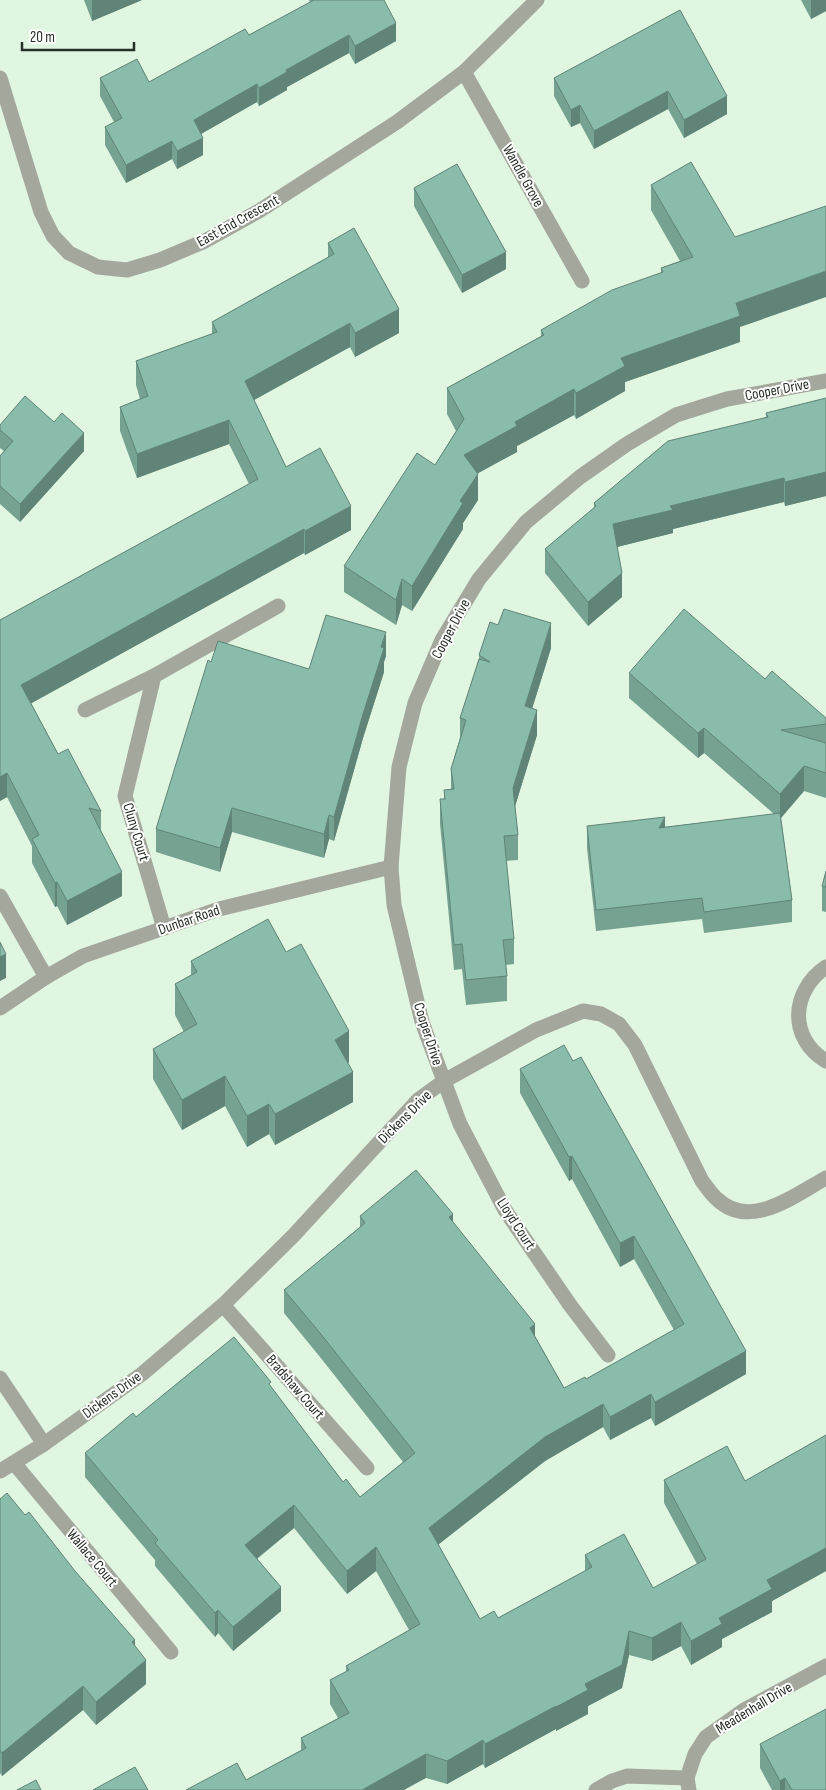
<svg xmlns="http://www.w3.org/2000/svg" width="826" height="1790" viewBox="0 0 826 1790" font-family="'Sofia Sans Condensed',sans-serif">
<rect width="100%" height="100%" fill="#e0f6e0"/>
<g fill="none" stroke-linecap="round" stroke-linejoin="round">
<g stroke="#a4a79c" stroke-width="15">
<polyline points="464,72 582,281"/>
<polyline points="0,78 41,212 53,236 69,253 98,267 127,270 160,260 205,241 259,211 397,122 464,72 537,0"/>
<polyline points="154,676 125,796 164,928"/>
<polyline points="85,710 154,676 278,606"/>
<polyline points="0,896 46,977"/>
<path d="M826,967c-35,24 -38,71 0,94"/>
<polyline points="0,1008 46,977 83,956 219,909 391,867"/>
<polyline points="223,1305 367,1468"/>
<polyline points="608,1355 570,1305 505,1210 460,1124 422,1022 394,905 391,867 399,767 415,703 442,640 479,579 526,522 580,477 627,444 676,415 727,399 826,381"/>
<polyline points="0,1378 44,1444"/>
<polyline points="14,1463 171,1652"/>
<path d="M0,1471l44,-27 98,-70 81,-69 71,-70 124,-135 26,-19 92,-51 47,-19 18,3 18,10 16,21 67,136c5,6 9,13 15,18 33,32 78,-4 109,-21"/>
<polyline points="596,1790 612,1781 627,1776 687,1778"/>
<polyline points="689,1790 687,1778 695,1754 706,1737 744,1710 826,1666"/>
</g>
</g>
<g fill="#76a292">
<polygon points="84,0 142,0 92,21"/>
<polygon points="309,0 384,0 396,41 355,64 349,53 287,87 287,90 259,106 257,102 201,134 203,155 177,169 172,159 126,183 105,145 105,127 114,122 100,96 100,78 149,82 249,35 310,2"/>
<polygon points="801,0 826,0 826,11 811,19"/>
<polygon points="554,78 727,96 727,114 684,138 668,109 594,149 580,123 571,127 554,96"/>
<polygon points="651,185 740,327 740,342 625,382 625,391 576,419 574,415 517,446 517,452 477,473 478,500 463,523 463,529 412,611 402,605 396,625 344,592 344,566 435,465 456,431 447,414 447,388 541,336 541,330 661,273 661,268 680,261 651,210"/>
<polygon points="414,188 506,269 462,293 414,206"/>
<polygon points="328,243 399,333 355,357 350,347 254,400 286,467 351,530 305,555 304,553 31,703 58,754 101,811 101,831 122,896 67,925 57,906 55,907 32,863 32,846 7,797 0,801 0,620 249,484 229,444 137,478 120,431 120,407 140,399 136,385 136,361 212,334 212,322 328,257"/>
<polygon points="826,398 826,496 785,506 784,502 673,529 673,533 617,547 622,597 588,626 545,573 545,549 594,508 594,503 766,417 766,413"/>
<polygon points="54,422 84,451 20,522 0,504 0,456 4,451 0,448 0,425"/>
<polygon points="551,648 532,709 537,735 515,806 518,835 518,860 506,861 514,939 514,964 506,965 507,976 507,1001 466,1005 462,969 454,970 440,824 440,799 444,799 444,790 451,789 451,769 460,738 460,718 479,659 479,655"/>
<polygon points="386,656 384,662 384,672 363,738 334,841 329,839 324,858 232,832 220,872 156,852 156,829 211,662 309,669"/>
<polygon points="629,673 765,679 826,718 826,798 804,791 781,818 792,900 792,922 704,933 702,919 596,931 587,848 587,826 665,827 774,814 704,753 698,758 629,698"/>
<polygon points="826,871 826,912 822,911 822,886"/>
<polygon points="286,952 349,1062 348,1063 353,1102 275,1145 269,1134 247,1147 225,1106 182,1130 153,1079 153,1049 184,1032 175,1015 175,984 191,975 191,961"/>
<polygon points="520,1069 746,1374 655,1426 651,1418 610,1440 603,1427 545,1461 438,1544 480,1619 498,1618 585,1571 585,1555 653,1588 697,1564 664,1503 664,1480 745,1481 826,1435 826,1571 772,1601 772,1612 722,1639 722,1647 691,1665 681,1646 652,1661 629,1655 622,1688 588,1706 588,1714 556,1731 556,1729 485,1768 483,1764 447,1784 426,1778 246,1780 301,1750 301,1738 338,1718 330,1704 330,1680 346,1672 346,1666 409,1630 376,1571 347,1594 294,1528 257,1559 281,1611 233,1651 218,1633 215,1637 155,1566 155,1560 85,1477 85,1453 136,1417 271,1387 343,1482 360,1497 403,1462 320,1357 284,1313 284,1290 360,1227 360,1216 453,1222 535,1336 564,1388 586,1379 674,1330 634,1259 620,1267 572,1179 569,1181 520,1093"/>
<polygon points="0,1499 25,1515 75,1571 135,1647 146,1684 96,1725 83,1710 2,1776 0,1773"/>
<polygon points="760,1744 826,1790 772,1790 760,1768"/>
</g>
<g fill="#608477">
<polygon points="92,0 142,0 92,21"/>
<polygon points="811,0 826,0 826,11 811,19"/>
<polygon points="396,23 396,41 355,64 355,46"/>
<polygon points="349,35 349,53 287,87 287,90 259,106 259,88 286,70"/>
<polygon points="257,84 257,102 194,138 194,120"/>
<polygon points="668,91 668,109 594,149 594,131"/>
<polygon points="727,96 727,114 684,138 684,120"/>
<polygon points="580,105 580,123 571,127 571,110"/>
<polygon points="203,138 203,155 177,169 177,151"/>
<polygon points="172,141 172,159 126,183 126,165"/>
<polygon points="506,252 506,269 462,293 462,275"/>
<polygon points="826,271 826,297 740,327 740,342 625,382 625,391 576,419 576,393 621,358 736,303"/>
<polygon points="399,309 399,333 355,357 355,333"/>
<polygon points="350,323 350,347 245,405 245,381"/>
<polygon points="574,389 574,415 517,446 517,452 464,481 464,455 515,422"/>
<polygon points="229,420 229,444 137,478 137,454"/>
<polygon points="84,433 84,451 20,522 20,504"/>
<polygon points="826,472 826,496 785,506 785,482"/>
<polygon points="478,474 478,500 463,523 463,529 412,611 412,586 460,501"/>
<polygon points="784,478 784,502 673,529 673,533 613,548 613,524 670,506"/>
<polygon points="351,506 351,530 305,555 305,531"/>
<polygon points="304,529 304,553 21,709 21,685"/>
<polygon points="622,573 622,597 588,626 588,602"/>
<polygon points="402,579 402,605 396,625 396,600"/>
<polygon points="551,623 551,648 525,731 525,706"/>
<polygon points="386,632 386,656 384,662 384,672 363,738 334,841 334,817 381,647"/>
<polygon points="537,710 537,735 513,813 513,788"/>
<polygon points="704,728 704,753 698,758 698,733"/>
<polygon points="804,766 804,791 780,819 780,794"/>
<polygon points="7,773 7,797 0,801 0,777"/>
<polygon points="232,808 232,832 220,872 220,848"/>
<polygon points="329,815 329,839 324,858 324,834"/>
<polygon points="665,817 665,838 659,828"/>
<polygon points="122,872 122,896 67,925 67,901"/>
<polygon points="57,882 57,906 55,907 55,883"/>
<polygon points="6,954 6,978 0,981 0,957"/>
<polygon points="349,1031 349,1062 335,1070 335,1040"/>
<polygon points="353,1072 353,1102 275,1145 275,1114"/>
<polygon points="225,1076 225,1106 182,1130 182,1100"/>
<polygon points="269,1104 269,1134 247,1147 247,1116"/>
<polygon points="572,1156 572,1179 569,1181 569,1157"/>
<polygon points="453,1214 453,1238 449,1217"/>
<polygon points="634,1236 634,1259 620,1267 620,1243"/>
<polygon points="535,1324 535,1348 530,1328"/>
<polygon points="746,1351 746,1374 655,1426 655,1402"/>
<polygon points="651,1394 651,1418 610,1440 610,1417"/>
<polygon points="603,1404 603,1427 545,1461 429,1552 429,1528 545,1437"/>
<polygon points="294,1505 294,1528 245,1568 245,1545"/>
<polygon points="376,1547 376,1571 347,1594 347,1571"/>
<polygon points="826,1548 826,1571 772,1601 772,1612 722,1639 722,1647 691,1665 691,1641 719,1618 767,1580"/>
<polygon points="281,1587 281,1611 233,1651 233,1627"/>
<polygon points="218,1610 218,1633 215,1637 215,1613"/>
<polygon points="681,1622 681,1646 652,1661 652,1638"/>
<polygon points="629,1631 629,1655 622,1688 588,1706 588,1714 556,1731 556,1707"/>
<polygon points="135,1640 135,1663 132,1642"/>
<polygon points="146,1660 146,1684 96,1725 96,1702"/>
<polygon points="83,1686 83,1710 2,1776 2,1753"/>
<polygon points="556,1706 556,1729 485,1768 485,1744"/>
<polygon points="483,1740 483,1764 447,1784 447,1761"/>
<polygon points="426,1754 426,1778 404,1790 362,1790"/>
<polygon points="785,1778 785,1790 780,1790 780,1781"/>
</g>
<g fill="#89bcaa" stroke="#608477">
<polygon points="314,0 384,0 396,23 355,46 349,35 286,70 287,72 259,88 257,84 194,120 203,138 177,151 172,141 126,165 105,127 122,118 100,78 137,59 149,82 245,29 249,35"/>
<polygon points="680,10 727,96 684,120 668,91 594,131 580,105 571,110 554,78"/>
<polygon points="691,162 735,237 826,206 826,271 736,303 740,316 621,358 625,366 576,393 574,389 515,422 517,426 464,455 478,474 460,501 463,503 412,586 402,579 396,600 344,566 417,453 435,465 464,419 447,388 544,335 541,330 612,290 663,272 661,268 693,257 651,185"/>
<polygon points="457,164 506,252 462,275 414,188"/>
<polygon points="354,228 399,309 355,333 350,323 245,381 286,467 320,448 351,506 305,531 304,529 21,685 58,754 68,749 101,811 89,808 122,872 67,901 57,882 55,883 32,839 39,835 7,773 0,777 0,620 258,479 229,420 137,454 120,407 148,396 136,361 217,332 212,322 334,254 328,243"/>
<polygon points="25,396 54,422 62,413 84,433 20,504 0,486 0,456 13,441 0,430 0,425"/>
<polygon points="826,398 826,472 785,482 784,478 670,506 673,510 613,524 622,573 588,602 545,549 596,506 594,503 668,441 768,417 766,413"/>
<polygon points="504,609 551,623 525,706 537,710 513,788 518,835 504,836 514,939 503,940 507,976 466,980 462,944 454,945 440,799 445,799 444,790 454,789 451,769 466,720 460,718 479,659 490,662 479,655 490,622 498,625"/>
<polygon points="684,609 765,679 772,671 826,718 826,724 781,730 826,743 826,773 804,766 780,794 704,728 698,733 629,673"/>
<polygon points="326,615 386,632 381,647 384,648 363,714 334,817 329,815 324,834 232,808 220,848 156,829 208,660 211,662 218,641 309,669"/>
<polygon points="780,813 792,900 704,912 702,898 596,910 587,826 665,817 659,828"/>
<polygon points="826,871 826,887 822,886"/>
<polygon points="268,919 286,952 301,944 349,1031 335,1040 353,1072 275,1114 269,1104 247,1116 225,1076 182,1100 153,1049 197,1024 175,984 197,972 191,961"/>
<polygon points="0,942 6,954 0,957"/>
<polygon points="564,1045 573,1061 581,1057 746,1351 655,1402 651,1394 610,1417 603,1404 545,1437 429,1528 480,1619 494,1611 498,1618 592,1567 585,1555 624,1534 653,1588 706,1559 664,1480 727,1446 745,1481 826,1435 826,1548 767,1580 772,1589 719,1618 722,1624 691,1641 681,1622 652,1638 629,1631 622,1665 585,1684 588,1690 556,1707 556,1706 485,1744 483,1740 447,1761 426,1754 362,1790 186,1790 237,1763 246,1780 306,1748 301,1738 349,1713 330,1680 349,1670 346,1666 420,1624 376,1547 347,1571 294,1505 245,1545 281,1587 233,1627 218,1610 215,1613 155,1543 158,1540 85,1453 133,1413 136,1417 234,1337 271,1382 269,1384 343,1482 346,1479 360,1497 415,1453 320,1333 284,1290 365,1223 360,1216 416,1170 453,1214 449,1217 535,1324 530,1328 564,1388 585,1377 586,1379 684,1324 634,1236 620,1243 572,1156 569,1157 520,1069"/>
<polygon points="7,1493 25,1515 29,1512 75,1571 135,1640 132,1642 146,1660 96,1702 83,1686 2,1753 0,1750 0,1499"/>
<polygon points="826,1709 826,1790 792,1790 785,1778 780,1781 760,1744"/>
<polygon points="135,1767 148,1790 93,1790"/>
<polygon points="36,1780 41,1790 17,1790"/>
</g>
<g text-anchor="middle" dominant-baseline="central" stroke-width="4" stroke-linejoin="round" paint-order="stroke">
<g font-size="15" fill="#262f26" stroke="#fff">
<text transform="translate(523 176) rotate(61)">Wandle Grove</text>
<text transform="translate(238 221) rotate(-29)">East End Crescent</text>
<text transform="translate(777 390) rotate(-11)">Cooper Drive</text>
<text transform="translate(451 629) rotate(-62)">Cooper Drive</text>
<text transform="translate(136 832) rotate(73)">Cluny Court</text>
<text transform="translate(189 920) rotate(-19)">Dunbar Road</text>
<text transform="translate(428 1034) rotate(72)">Cooper Drive</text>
<text transform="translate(405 1117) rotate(-45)">Dickens Drive</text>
<text transform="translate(516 1224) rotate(57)">Lloyd Court</text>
<text transform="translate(295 1387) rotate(49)">Bradshaw Court</text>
<text transform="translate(112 1395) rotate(-36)">Dickens Drive</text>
<text transform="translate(92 1558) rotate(50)">Wallace Court</text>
<text transform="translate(754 1708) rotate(-31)">Meadenhall Drive</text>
</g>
</g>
<path d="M22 42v8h112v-8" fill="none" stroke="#262f26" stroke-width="2.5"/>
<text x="30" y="42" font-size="15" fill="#262f26" stroke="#ffffff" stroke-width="4" paint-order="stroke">20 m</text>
</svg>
